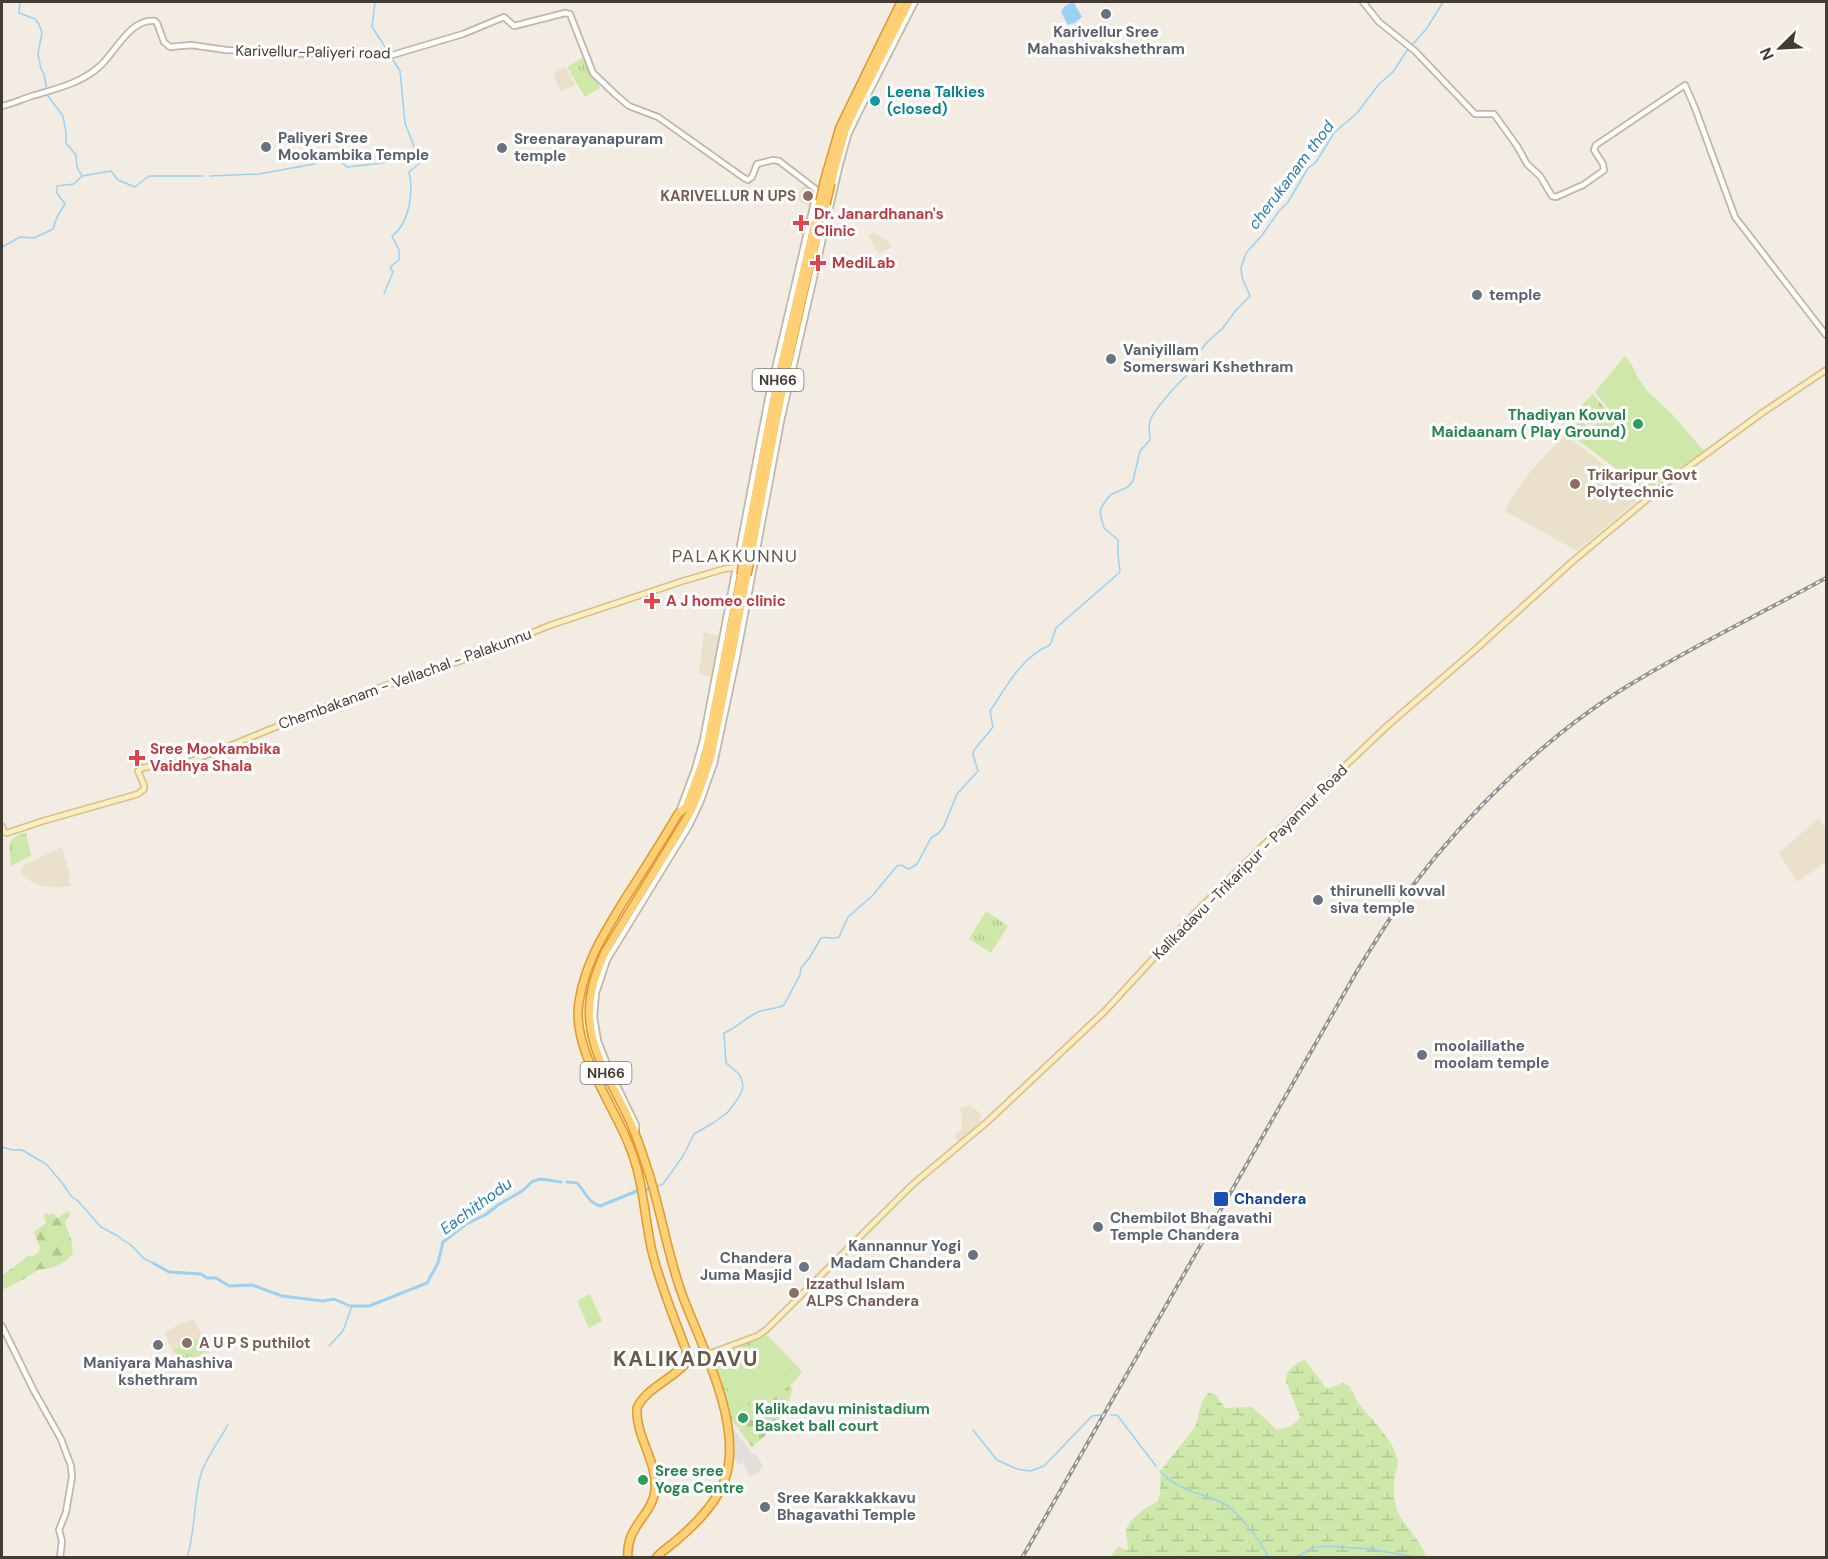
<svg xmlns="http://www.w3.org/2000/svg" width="1828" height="1559" viewBox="0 0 1828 1559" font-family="'DM Sans',sans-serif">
<defs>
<pattern id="forest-firs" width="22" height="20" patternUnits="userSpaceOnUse" patternTransform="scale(1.5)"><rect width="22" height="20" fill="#cde8a9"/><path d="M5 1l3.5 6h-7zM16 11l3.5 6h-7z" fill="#b1c892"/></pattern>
<pattern id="wetland-marsh" width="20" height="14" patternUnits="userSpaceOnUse" patternTransform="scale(1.5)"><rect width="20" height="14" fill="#cde8a9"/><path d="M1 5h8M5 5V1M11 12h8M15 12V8" fill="none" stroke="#b1c892"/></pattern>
<pattern id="cemetery-stones" width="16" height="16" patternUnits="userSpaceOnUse" patternTransform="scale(1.5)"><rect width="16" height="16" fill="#cde8a9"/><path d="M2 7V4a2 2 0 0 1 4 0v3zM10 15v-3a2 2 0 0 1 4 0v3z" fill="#b1c892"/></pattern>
<pattern id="park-tufts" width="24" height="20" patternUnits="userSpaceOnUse" patternTransform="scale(1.5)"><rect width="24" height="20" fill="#cde8a9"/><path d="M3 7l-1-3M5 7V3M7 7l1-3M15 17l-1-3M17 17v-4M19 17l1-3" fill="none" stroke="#b1c892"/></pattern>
</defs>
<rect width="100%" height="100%" fill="#f2ece2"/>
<g fill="#ebe1cb">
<polygon points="565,66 575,85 561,92 553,74"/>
<polygon points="805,183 820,193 812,209 795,199"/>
<polygon points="875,233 888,241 891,248 878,253 868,235"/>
<polygon points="1565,434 1643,496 1577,551 1505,511 1512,497 1531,471"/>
<polygon points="704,632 728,639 720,680 699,673"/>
<polygon points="1819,818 1826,830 1826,862 1797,882 1779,853"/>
<polygon points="62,847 70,875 68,881 73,886 59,887 56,888 52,886 45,887 30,881 21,873 24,865"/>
<polygon points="970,1105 973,1109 975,1108 982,1116 979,1119 982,1124 960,1143 954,1136 963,1128 961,1125 963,1116 959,1109"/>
<polygon points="194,1319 210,1353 179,1366 165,1333 179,1324"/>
</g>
<path fill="url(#forest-firs)" d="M69,1211l1,5 -5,5c2,11 10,23 7,34 -7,7 -22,16 -33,14l-13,9 -24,12 1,-15 25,-19h5l6,-4 1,-5 -6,-15 12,-9 -2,-5 1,-5 4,2 2,-2 3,1 3,4z"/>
<path fill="url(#wetland-marsh)" d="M1305,1360l22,29 16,-6 7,3c9,29 44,46 48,77 -5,17 -7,39 3,55 9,14 20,23 25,39h-312l-2,-3 6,-7 10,3c0,-7 -2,-12 -2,-19 1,-11 22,-25 31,-29 6,-11 1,-22 5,-33l33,-42c6,-13 2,-21 13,-34l7,1 10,14 27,-1 24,22c9,0 21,-4 24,-13l-14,-34v-6c3,-7 11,-15 19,-16z"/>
<g fill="url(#cemetery-stones)">
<polygon points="1593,394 1607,411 1590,425 1574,413"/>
<polygon points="789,1385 793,1387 782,1421 752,1447 739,1430"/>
</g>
<g fill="url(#park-tufts)">
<polygon points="583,58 600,88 585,97 567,67"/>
<path d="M26,833l5,23 -20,10c-1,-20 -7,-28 15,-33z"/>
<polygon points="986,911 1008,926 991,953 969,939"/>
<polygon points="767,1335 802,1371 796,1380 739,1429 734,1423 731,1423 715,1368 722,1364 720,1360 731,1354 730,1351"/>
<polygon points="199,1338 205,1352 180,1363 174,1349"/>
</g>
<g fill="#cde8a9">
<polygon points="1625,356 1632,365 1638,378 1647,391 1672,414 1704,451 1646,491 1566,431 1580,420 1590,428 1611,412 1595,392"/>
<polygon points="590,1294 602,1321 589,1328 577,1301"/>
<polygon points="765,1340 790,1366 787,1370 788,1372 778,1381 780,1387 770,1396 765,1390 765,1392 755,1401 753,1399 745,1408 720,1380"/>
</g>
<polygon fill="#e2dfdb" points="727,1427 732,1427 752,1453 758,1456 763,1467 759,1470 760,1472 750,1477 743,1463 738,1465 730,1447"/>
<polygon fill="#9bd1f2" points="1071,3 1074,3 1082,17 1073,24 1072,23 1068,25 1061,12 1065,6"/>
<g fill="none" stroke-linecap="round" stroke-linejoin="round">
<g stroke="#9bd1f2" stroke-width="1.5">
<polyline points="20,2 19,13 35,19 39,24 42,33 38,54 41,69 44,74 48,96 63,116 66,132 66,143 76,155 77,167 82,176"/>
<polyline points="375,2 372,27 389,53"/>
<polyline points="210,176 259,174 314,164 325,153 332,154 347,167 383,163 415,149 405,123 400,71 392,58"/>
<polyline points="2,247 20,237 34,238 53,229 57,217 65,204 57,193 57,186 74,184 82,176 111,171 118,180 135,187 149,176 203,176"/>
<path d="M384,294l9,-22 -3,-5 9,-7v-10l-7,-14c17,-12 22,-44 17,-64l10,-8v-5l-4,-10"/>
<polyline points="1187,369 1207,342 1222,329 1236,310 1250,296 1242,277 1241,268 1246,253 1263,234 1279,211 1288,202 1308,168 1316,162 1334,133 1357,113 1379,84 1393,72 1406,52 1427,28 1443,2"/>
<polyline points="2,1147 12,1150 22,1150 46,1164 63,1184 71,1196 78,1201 101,1227 116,1235 132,1246 143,1258 153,1263"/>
<path d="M656,1187l7,-3 20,-28 11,-22 19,-11 14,-10 10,-13 5,-9 1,-6 -2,-7 -2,-4 -13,-11 -2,-30c12,-5 20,-14 32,-20 9,-5 19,-3 28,-8l16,-30 1,-7 9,-11 11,-19c6,-2 11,2 18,-1l9,-20 24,-21 25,-30 4,-1 8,4 8,-5 14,-26 8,-5 5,-7 13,-32 21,-23 -5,-16 1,-5 19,-23 -3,-16c17,-25 31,-54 60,-66l6,-17 64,-56 -2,-17v-15l-14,-12 -4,-15 2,-7 8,-11 18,-8 5,-6 7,-30 10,-11c0,-6 -2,-13 0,-19 3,-10 27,-37 36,-45"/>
<polyline points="329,1346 343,1331 352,1306"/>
<polyline points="1111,1415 1117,1415 1156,1466"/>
<polyline points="973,1430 997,1460 1017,1469 1030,1471 1044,1466 1092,1416 1101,1415"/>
<path d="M1160,1471c15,18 40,22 61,31 16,7 40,40 48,56"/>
<path d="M187,1558c9,-29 6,-56 14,-84 6,-19 19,-33 27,-50"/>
<polyline points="1295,1558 1312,1548 1326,1546 1370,1549 1421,1558"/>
</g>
<g stroke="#9bd1f2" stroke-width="3">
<path d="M567,1182l10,1c8,8 11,20 23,23l37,-15 13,-2"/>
<polyline points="153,1263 169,1272 201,1274 207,1278 216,1278 229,1286 252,1285 282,1296 323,1301 334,1299 350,1306 369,1306 427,1283 438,1263 443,1242 466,1224 485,1215 498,1205 522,1191 533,1181 541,1179 561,1182"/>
</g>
<g stroke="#c0b7a7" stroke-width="8">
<g id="tertiary">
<polyline points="1363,2 1379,22 1415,51 1475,114 1494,114 1517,146 1527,164 1540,176 1552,196 1556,197 1583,185 1603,171 1604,170 1603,164 1594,150 1596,145 1685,85 1695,108 1735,217 1826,335"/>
<path d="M2,106c10,-2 20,-7 30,-10 23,-7 50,-13 68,-30 15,-13 30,-48 55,-45l2,2 7,19 6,5 21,-2 35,5 53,1 25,3 32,-2 53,4 74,-22 41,-17 10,9 51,-13 5,1 23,59 23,22 13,11 29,11 86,61 4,2 4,-3 5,-13 16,-4 6,1 43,33"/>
<polyline points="679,812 695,769 703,740 768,399 817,190"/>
<polyline points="636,1130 636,1125 609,1069 598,1041 594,1017 596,993 607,960 689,826 700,803 714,764 737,656 781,421 839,168 848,135 857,116 915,2"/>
<polyline points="2,1326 34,1391 61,1439 71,1466 72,1477 66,1512 59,1530 62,1541 60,1558"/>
</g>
</g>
<g stroke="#d7c292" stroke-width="8">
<g id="secondary">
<polyline points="2,826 4,832 7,833 43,821 138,794 144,789 144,785 138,771 142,768 192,761 345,699 478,655 548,626 683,581 724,569 737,567"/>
<polyline points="687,1362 757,1336 766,1330 912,1185 987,1122 1105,1011 1196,912 1303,806 1386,727 1476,649 1573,561 1669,481 1762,413 1826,370"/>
</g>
</g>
<g stroke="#e1992c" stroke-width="10">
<g id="trunk">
<polyline points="824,182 840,127 901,2"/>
<polyline points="831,183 845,131 854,111 909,2"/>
<polyline points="743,559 776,388 820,201"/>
<path d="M750,560c22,-119 44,-239 76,-356"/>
<path d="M628,1558c-3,-32 25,-43 27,-68 3,-28 -20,-54 -18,-82 9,-20 36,-29 50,-46l-1,-12c-12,-33 -27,-67 -35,-103 -7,-34 -8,-69 -22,-102 -16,-41 -58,-97 -50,-143 6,-40 26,-70 46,-103 18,-28 36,-56 53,-85l8,-7 19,-51 36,-181"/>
<path d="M656,1558c6,-7 14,-12 21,-18 20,-17 41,-38 49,-64 16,-53 -24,-129 -43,-179 -15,-40 -21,-82 -34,-123 -6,-18 -12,-38 -20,-55 -14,-31 -36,-62 -39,-97 -3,-25 5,-47 15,-70l85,-139 8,-18 12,-35 5,-23 32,-162"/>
</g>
</g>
<use href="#tertiary" stroke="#fff" stroke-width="4.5"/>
<use href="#secondary" stroke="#ffedbe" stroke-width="4.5"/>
<use href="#trunk" stroke="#ffd076" stroke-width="7"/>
<g stroke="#939393" stroke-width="4">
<path id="rail" d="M1022,1558l335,-587c18,-29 36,-59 57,-87 55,-73 135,-150 212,-197 65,-40 134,-73 200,-109"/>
</g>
<use href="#rail" stroke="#fff" stroke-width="1.5" stroke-dasharray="4.5" stroke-linecap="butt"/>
<g stroke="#e1992c" stroke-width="10" stroke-linecap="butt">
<g id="trunk-bridge">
<polyline points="820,201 824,182"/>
<polyline points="826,204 831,183"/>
<polyline points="741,575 743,559"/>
<polyline points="747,575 750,560"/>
</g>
</g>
<use href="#trunk-bridge" stroke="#ffd076" stroke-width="7"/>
</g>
<g fill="#6b7280" stroke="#fff" stroke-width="2">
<circle cx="1106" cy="14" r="6"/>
<circle cx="266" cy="147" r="6"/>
<circle cx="502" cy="148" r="6"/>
<circle cx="1477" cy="295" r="6"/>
<circle cx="1111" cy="359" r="6"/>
<circle cx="1318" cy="900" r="6"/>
<circle cx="1422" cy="1055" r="6"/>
<circle cx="1098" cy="1227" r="6"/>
<circle cx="973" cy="1255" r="6"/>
<circle cx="804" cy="1267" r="6"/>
<circle cx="158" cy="1345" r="6"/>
<circle cx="765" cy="1507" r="6"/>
</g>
<circle fill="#0f9aa8" stroke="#fff" stroke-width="2" cx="875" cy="101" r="6"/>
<g fill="#8d6e63" stroke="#fff" stroke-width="2">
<circle cx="808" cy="196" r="6"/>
<circle cx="1575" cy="484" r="6"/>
<circle cx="794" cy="1293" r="6"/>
<circle cx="187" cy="1343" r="6"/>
</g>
<g fill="#e0444e" stroke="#fff" stroke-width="2">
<path d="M798 214h6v6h6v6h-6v6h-6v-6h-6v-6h6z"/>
<path d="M815 254h6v6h6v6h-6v6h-6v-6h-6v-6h6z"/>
<path d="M649 592h6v6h6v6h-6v6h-6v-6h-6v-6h6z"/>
<path d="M134 749h6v6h6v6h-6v6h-6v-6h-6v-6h6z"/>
</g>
<g fill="#2e9e5b" stroke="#fff" stroke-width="2">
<circle cx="1638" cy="424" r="6"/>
<circle cx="743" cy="1418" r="6"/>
<circle cx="643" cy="1480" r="6"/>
</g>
<rect fill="#1a4fb4" stroke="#fff" stroke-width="2" x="1213" y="1191" width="16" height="16" rx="3"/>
<g text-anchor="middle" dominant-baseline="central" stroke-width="6" stroke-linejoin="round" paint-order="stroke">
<g fill="#fff" stroke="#7b7670" stroke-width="1.5">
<rect x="752.5" y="369" width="51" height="22" rx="4.5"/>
<rect x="580.5" y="1062" width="51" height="22" rx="4.5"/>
</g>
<g font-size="14" font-weight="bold" fill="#433c32">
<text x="778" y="380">NH66</text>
<text x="606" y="1073">NH66</text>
</g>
<g font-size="15" font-weight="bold" fill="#5b616d" stroke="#fff" text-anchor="start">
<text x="1106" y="32" text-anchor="middle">Karivellur Sree<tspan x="1106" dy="17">Mahashivakshethram</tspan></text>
<text x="278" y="138">Paliyeri Sree<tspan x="278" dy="17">Mookambika Temple</tspan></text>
<text x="514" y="139">Sreenarayanapuram<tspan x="514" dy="17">temple</tspan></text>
<text x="1489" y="295">temple</text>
<text x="1123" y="350">Vaniyillam<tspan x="1123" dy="17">Somerswari Kshethram</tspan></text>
<text x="1330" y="891">thirunelli kovval<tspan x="1330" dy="17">siva temple</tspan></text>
<text x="1434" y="1046">moolaillathe<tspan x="1434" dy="17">moolam temple</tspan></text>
<text x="1110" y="1218">Chembilot Bhagavathi<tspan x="1110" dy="17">Temple Chandera</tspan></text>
<text x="961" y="1246" text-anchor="end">Kannannur Yogi<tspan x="961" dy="17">Madam Chandera</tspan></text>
<text x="792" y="1258" text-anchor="end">Chandera<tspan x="792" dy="17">Juma Masjid</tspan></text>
<text x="158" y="1363" text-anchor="middle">Maniyara Mahashiva<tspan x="158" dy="17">kshethram</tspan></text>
<text x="777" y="1498">Sree Karakkakkavu<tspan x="777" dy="17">Bhagavathi Temple</tspan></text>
</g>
<g font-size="15" fill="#433c32" stroke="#fff">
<text transform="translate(313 52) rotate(1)">Karivellur-Paliyeri road</text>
<text transform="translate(405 679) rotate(-20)">Chembakanam - Vellachal - Palakunnu</text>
<text transform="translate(1250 862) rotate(-45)">Kalikadavu -Trikaripur - Payannur Road</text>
</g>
<g font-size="15" font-weight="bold" fill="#0d838f" stroke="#fff" text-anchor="start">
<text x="887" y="92">Leena Talkies<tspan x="887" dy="17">(closed)</tspan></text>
</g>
<g font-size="15" font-weight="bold" fill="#785e54" stroke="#fff" text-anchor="start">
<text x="796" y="196" text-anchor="end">KARIVELLUR N UPS</text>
<text x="1587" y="475">Trikaripur Govt<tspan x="1587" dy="17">Polytechnic</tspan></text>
<text x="806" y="1284">Izzathul Islam<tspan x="806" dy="17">ALPS Chandera</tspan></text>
<text x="199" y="1343">A U P S puthilot</text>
</g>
<g font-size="15" font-weight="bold" fill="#be3a42" stroke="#fff" text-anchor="start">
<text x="814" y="214">Dr. Janardhanan's<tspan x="814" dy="17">Clinic</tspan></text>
<text x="832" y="263">MediLab</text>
<text x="666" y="601">A J homeo clinic</text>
<text x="150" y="749">Sree Mookambika<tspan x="150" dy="17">Vaidhya Shala</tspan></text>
</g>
<g font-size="15" font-weight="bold" fill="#27864d" stroke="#fff" text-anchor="start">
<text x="1626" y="415" text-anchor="end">Thadiyan Kovval<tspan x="1626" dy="17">Maidaanam ( Play Ground)</tspan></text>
<text x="755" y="1409">Kalikadavu ministadium<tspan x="755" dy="17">Basket ball court</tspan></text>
<text x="655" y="1471">Sree sree<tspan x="655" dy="17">Yoga Centre</tspan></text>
</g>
<g font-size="15" font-weight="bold" fill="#164399" stroke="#fff" text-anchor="start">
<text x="1234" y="1199">Chandera</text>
</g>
<g font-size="16" font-style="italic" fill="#2a7cb1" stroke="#fff">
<text transform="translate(1291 175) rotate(-53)">cherukanam thod</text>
<text transform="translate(476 1206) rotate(-36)">Eachithodu</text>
</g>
<g font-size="18" letter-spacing="1.5" fill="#665a49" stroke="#fff">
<text x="735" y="556">PALAKKUNNU</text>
</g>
<g font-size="21" font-weight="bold" letter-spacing="1.5" fill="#665a49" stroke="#fff">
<text x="686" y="1359">KALIKADAVU</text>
</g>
</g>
<rect width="1828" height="1559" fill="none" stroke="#433c32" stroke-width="6"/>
<g transform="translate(1780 48) rotate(246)" stroke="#ffffff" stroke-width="4.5" paint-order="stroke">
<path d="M0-4.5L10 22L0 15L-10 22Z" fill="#433c32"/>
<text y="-9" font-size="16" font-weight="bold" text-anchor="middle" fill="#433c32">N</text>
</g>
</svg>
